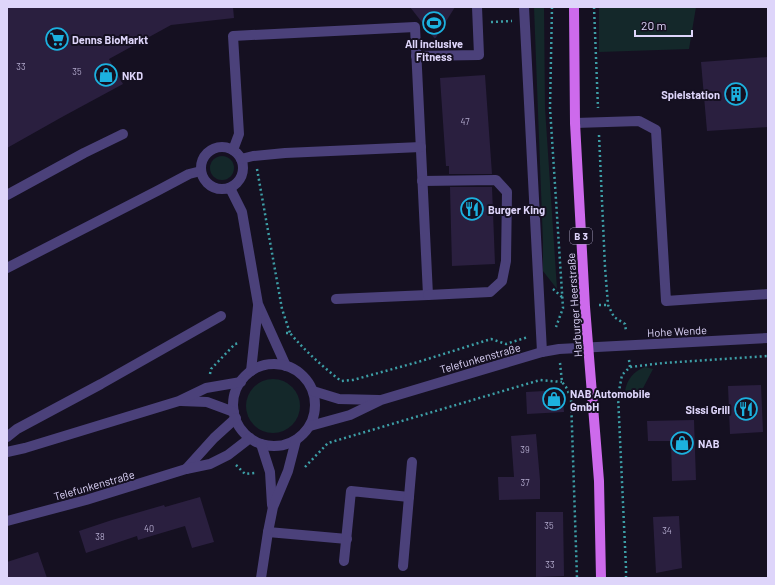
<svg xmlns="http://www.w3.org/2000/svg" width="775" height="585" viewBox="0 0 775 585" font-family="Barlow,sans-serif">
<rect width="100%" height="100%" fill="#151021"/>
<g fill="#14282a">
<polygon points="534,7 544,7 545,108 557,289 543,271 543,243"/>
<polygon points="599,7 696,7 689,49 599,52"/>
<circle cx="222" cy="168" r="12"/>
<path d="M645,367l8,2 -12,23 -4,2 -12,-3c2,-12 9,-20 20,-24z"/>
<circle cx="273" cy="406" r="27"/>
</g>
<g fill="#2a1f3f">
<polygon points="7,7 233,7 234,18 171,25 109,59 123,84 62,117 7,148"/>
<polygon points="410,7 455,7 435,39"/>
<polygon points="768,57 768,127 707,131 701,62"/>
<polygon points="485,75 492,174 449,174 449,166 446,166 440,78"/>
<polygon points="450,187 492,187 495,264 452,266"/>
<polygon points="761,385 763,432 730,434 728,386"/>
<polygon points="562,390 564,412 527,414 526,392"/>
<polygon points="694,420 696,480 672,481 671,441 648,441 647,421"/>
<polygon points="536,434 540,480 540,499 499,500 498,477 514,477 511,436"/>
<polygon points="200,497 214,542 192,548 185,526 138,540 137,536 86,553 79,531 112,520 164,505 165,507"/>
<polygon points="536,512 563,512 564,576 536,577"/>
<polygon points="679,516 682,568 656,573 653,517"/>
<polygon points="38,552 47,578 7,578 7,562"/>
</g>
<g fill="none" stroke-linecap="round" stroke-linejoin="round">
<g stroke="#3d9ea6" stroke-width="2.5" stroke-dasharray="2 3" stroke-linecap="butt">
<polyline points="552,7 550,108 563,308 556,327"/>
<polyline points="594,7 598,108"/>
<polyline points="491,22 512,21"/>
<polyline points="599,135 605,267 608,305 614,317 625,324 626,331"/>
<polyline points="257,169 282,309 290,333"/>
<polyline points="553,289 563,298"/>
<polyline points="599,305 608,305"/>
<path d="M286,333h4c15,18 32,33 51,48l12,-1 65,-18 73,-23 15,5 22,-7"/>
<polyline points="629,360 630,367"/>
<polyline points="560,363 562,382 566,387 571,398 577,578"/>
<polyline points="210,374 211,369 235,344 240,343"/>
<polyline points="606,396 618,396"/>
<polyline points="236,465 245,474 255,473"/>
<polyline points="305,467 328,443 540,380 562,382"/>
<polyline points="626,578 626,568 618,396 622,375 630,367 663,363 768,356"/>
</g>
<g stroke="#4b417a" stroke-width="10">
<polyline points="524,7 542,352"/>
<polyline points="416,56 479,55 477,7"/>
<polyline points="575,123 639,121 656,130 666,301 768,294"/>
<circle cx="222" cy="168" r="21"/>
<polyline points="233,150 239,134 233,36 415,27 428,295 336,299"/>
<polyline points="241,159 253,156 285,153 421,147"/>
<polyline points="422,181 496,180 507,192 506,261 502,281 490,292 428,295"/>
<polyline points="230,188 242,212 258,304 286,366"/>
<polyline points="7,195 84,153 123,134"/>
<polyline points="7,268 157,191 189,174 201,171"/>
<circle cx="274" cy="405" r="41"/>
<polyline points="251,371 258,306"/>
<polyline points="313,391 339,399 379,400"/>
<polyline points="181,401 207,402 234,412"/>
<polyline points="310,426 350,415 381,400 542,352 559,349 768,338"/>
<polyline points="7,437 17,429 101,384 221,316"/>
<polyline points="261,444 270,472 272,505"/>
<polyline points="7,452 25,448 179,401 206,388 241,382"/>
<polyline points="186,469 214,438 236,418"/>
<polyline points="7,521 86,500 186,469 210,464 228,455 250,438"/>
<polyline points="268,532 347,539"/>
<polyline points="344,561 351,491 409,497"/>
<polyline points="403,566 412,462"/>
<polyline points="261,578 268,532 273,507 288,471 296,440"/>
</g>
<polyline stroke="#cd6aec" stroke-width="10" points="574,7 575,123 585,307 599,481 601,578"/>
</g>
<defs>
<g id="stadium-ring" transform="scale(1.15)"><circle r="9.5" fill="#151021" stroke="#1cb1df" stroke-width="1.5"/><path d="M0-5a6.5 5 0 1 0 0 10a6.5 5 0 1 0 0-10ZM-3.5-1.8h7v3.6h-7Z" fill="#1cb1df"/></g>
<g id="supermarket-ring" transform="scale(1.15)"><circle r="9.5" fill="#151021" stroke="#1cb1df" stroke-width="1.5"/><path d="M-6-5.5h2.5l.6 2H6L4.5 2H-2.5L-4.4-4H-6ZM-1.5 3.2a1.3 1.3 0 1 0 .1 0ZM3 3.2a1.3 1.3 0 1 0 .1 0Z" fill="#1cb1df"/></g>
<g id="shop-ring" transform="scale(1.15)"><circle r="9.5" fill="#151021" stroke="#1cb1df" stroke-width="1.5"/><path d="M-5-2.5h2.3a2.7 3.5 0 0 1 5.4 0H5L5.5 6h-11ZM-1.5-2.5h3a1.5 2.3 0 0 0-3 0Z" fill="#1cb1df"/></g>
<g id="building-ring" transform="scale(1.15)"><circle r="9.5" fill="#151021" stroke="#1cb1df" stroke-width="1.5"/><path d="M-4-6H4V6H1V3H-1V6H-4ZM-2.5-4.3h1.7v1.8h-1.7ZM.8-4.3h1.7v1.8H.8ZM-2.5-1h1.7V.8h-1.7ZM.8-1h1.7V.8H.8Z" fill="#1cb1df"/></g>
<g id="restaurant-ring" transform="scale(1.15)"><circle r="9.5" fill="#151021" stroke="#1cb1df" stroke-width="1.5"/><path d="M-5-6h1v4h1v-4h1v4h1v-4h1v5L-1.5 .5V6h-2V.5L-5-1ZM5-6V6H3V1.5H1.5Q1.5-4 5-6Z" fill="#1cb1df"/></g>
</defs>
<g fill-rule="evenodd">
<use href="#stadium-ring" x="434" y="23"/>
<use href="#supermarket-ring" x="57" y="39"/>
<use href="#shop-ring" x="106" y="75"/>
<use href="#building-ring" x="736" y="94"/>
<use href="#restaurant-ring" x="472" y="209"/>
<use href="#shop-ring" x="554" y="399"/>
<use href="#restaurant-ring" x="746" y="409"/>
<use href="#shop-ring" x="682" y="443"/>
</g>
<g text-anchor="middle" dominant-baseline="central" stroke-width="4" stroke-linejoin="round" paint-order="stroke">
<g font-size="9" fill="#b1a8cb">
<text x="21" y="66">33</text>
<text x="77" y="71">35</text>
<text x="465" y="121">47</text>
<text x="525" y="449">39</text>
<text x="525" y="482">37</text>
<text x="549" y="525">35</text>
<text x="149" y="528">40</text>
<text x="667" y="530">34</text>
<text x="100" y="536">38</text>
<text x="550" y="564">33</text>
</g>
<rect fill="#151021" stroke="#a29ab9" stroke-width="1" x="570" y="228" width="22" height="16" rx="3"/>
<g font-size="10" font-weight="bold" fill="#ded5fa">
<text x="581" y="236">B 3</text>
</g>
<g font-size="11" font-weight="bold" fill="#ded5fa" stroke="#151021" text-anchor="start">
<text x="72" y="39">Denns BioMarkt</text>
<text x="434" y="43" text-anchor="middle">All inclusive<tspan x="434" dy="13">Fitness</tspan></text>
<text x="122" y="75">NKD</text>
<text x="720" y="94" text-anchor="end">Spielstation</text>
<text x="488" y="209">Burger King</text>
<text x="570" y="393">NAB Automobile<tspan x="570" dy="13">GmbH</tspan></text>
<text x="730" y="409" text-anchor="end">Sissi Grill</text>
<text x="698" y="443">NAB</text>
</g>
<g font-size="11" fill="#ded5fa" stroke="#151021">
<text transform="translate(574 305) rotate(-94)">Harburger Heerstraße</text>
<text transform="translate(677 331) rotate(-3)">Hohe Wende</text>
<text transform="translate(480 358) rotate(-16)">Telefunkenstraße</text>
<text transform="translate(94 485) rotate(-16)">Telefunkenstraße</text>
</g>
</g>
<rect width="775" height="585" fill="none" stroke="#ded5fa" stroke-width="16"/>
<path d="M635 30v6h57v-6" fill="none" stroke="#ded5fa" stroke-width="2"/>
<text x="641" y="30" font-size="12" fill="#ded5fa" stroke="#151021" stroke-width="3" paint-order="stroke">20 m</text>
</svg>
